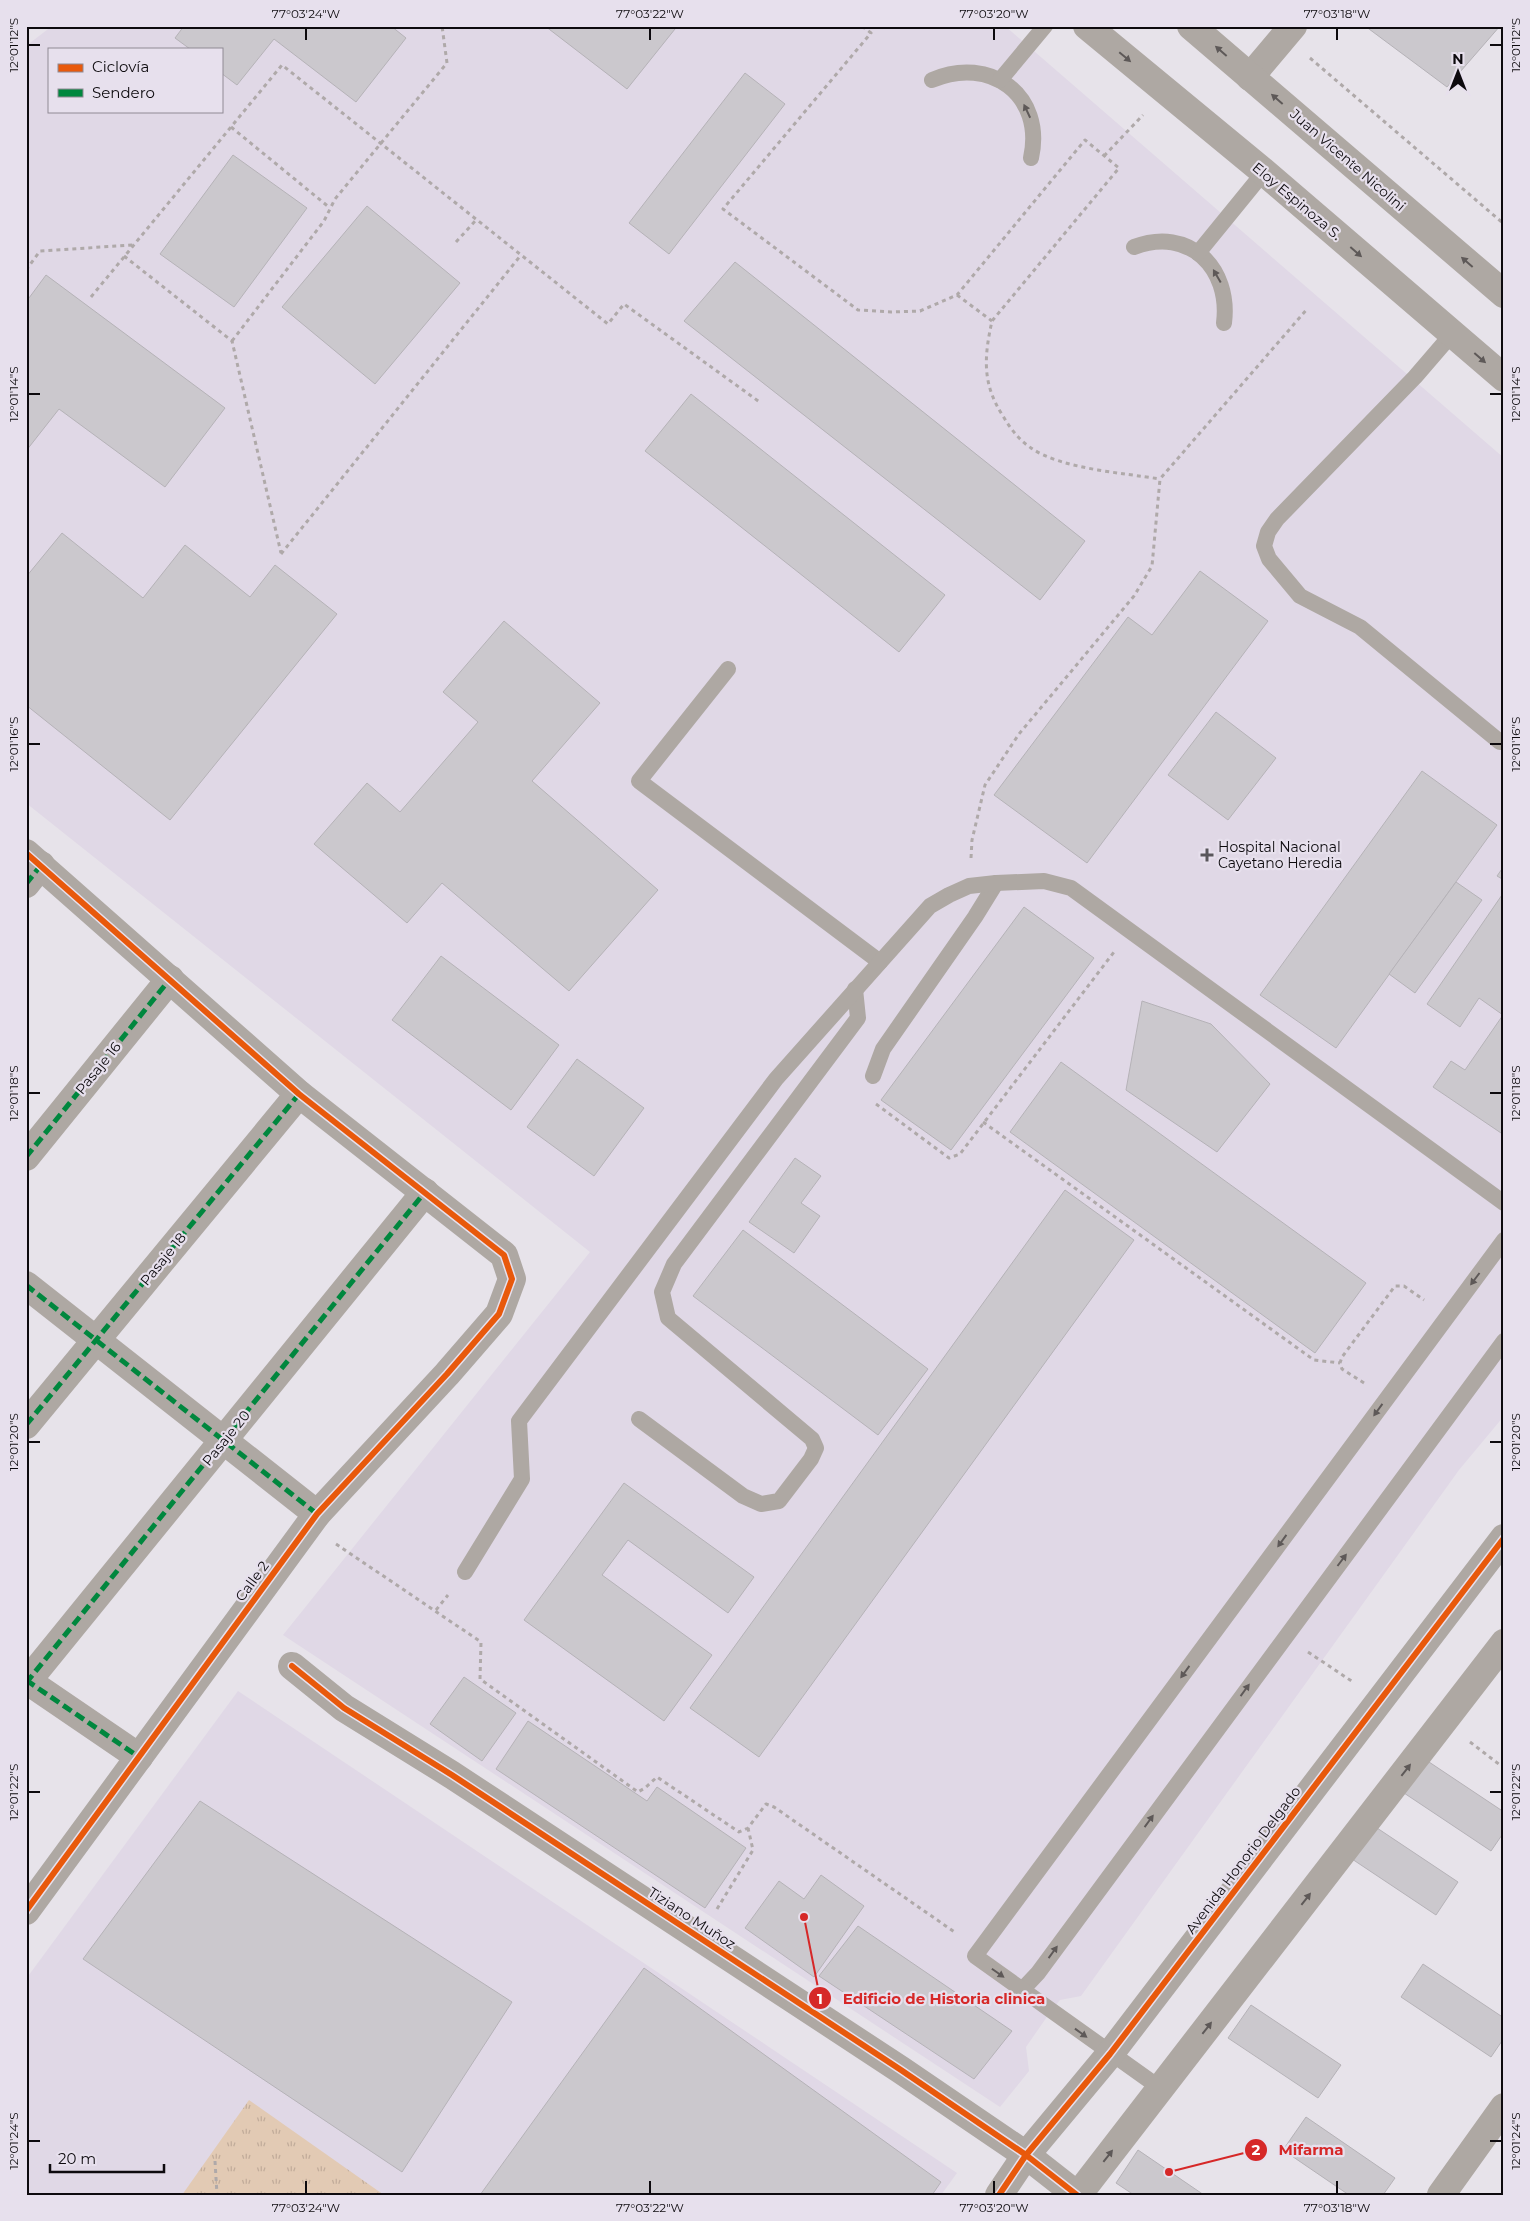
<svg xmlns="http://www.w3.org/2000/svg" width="1530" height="2221" viewBox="0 0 1530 2221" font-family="Montserrat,sans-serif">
<defs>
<pattern id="park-tufts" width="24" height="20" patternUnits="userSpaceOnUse" patternTransform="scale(1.25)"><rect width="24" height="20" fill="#e2cab4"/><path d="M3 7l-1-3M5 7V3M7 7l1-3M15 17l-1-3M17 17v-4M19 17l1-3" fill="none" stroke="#c1ac9a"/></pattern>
</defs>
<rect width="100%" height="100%" fill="#e7e3ea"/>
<g fill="#e0d8e6" fill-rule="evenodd">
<path d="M52,26h953l499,432v958l-45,54 -378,526 -21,4 -9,11 -25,36 3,24 -29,36 -717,-472 307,-383 -564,-449v-757zM49,49h172v62h-172z"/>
<polygon points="238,1691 957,2173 941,2195 26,2195 26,1979"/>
</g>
<polygon fill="url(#park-tufts)" points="249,2100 384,2195 182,2195"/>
<g fill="#cbc8cd" stroke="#b5b2b7">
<polygon points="184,26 391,26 406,38 356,102 274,39 237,85 221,73 221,49 190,49 175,38"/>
<polygon points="545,26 671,26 675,29 627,89"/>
<polygon points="1365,26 1500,26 1447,87"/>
<polygon points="745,73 785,104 669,254 629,223"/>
<polygon points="233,155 307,208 234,307 160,254"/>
<polygon points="367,206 460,283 375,384 282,307"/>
<polygon points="735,262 1085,541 1040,600 684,321"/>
<polygon points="46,275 225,408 165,487 59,409 26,451 26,302"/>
<polygon points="691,394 945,595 899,652 645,451"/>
<polygon points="62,533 143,598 185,545 250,597 275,565 337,614 170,820 26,705 26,577"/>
<polygon points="1200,571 1268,621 1087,863 994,795 1128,617 1152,635"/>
<polygon points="504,621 600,703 532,781 658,890 569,991 442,883 407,923 314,844 367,783 400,812 478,722 443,692"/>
<polygon points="1216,712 1276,758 1228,820 1168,775"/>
<polygon points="1422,771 1497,825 1336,1048 1260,995"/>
<polygon points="1504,866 1504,880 1497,876"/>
<polygon points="1456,882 1482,900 1415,993 1389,974"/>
<polygon points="1504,892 1504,1135 1433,1087 1451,1061 1465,1070 1503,1015 1479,998 1460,1027 1427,1004"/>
<polygon points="1024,907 1094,958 951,1150 881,1100"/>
<polygon points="441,956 559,1045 511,1110 392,1020"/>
<polygon points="1142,1001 1211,1024 1270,1084 1217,1152 1126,1090"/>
<polygon points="577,1059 644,1108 594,1176 527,1127"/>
<polygon points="1061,1062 1366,1283 1315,1353 1010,1132"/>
<polygon points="795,1158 821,1176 801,1203 820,1216 794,1253 749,1222"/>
<polygon points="1065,1190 1134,1240 759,1757 690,1708"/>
<polygon points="743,1230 928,1369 878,1435 693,1296"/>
<polygon points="624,1483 754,1577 728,1613 628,1540 602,1575 712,1655 664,1721 524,1620"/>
<polygon points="464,1677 516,1713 482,1761 430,1724"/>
<polygon points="528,1721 647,1801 657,1787 746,1848 705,1908 496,1769"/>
<polygon points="1423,1758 1504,1812 1504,1832 1491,1851 1401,1791"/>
<polygon points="200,1801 512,2002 402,2172 83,1959"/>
<polygon points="1368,1822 1458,1882 1436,1915 1346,1855"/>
<polygon points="821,1875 864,1906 814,1977 745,1928 779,1881 804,1899"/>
<polygon points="858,1926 1012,2031 974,2079 819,1976"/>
<polygon points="1423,1964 1504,2018 1504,2038 1491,2057 1401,1997"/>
<polygon points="644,1968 941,2182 932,2195 480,2195"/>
<polygon points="1251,2005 1341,2065 1318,2098 1228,2038"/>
<polygon points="1306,2117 1395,2178 1383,2195 1349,2195 1283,2150"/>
<polygon points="1138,2150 1204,2195 1134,2195 1116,2183"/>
</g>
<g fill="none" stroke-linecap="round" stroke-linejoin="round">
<g stroke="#afa9a9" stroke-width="3" stroke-dasharray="4 4" stroke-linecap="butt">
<path d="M862,26l9,7 -148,176 135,101 33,2 29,-1 37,-16 128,-155 34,28 -127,153c-8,36 -10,63 11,95 7,12 16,24 28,32 30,21 93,25 129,31"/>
<polyline points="1310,58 1504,224"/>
<polyline points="231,127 330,208"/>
<polyline points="1104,156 1143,115"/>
<polyline points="456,242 477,219"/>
<polyline points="124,256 232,341 281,553"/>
<polyline points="26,270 40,251 133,245"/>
<polyline points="957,295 992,321"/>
<polyline points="91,297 282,65 608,324 624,304 761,403"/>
<polyline points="232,341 324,221 335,199 447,63 442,26"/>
<polyline points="281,554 521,255"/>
<polyline points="971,858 972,840 985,785 1019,734 1134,596 1152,566 1160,479 1308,308"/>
<polyline points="876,1104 949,1158 960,1154 1114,952"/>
<polyline points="983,1122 1314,1360 1340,1363"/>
<polyline points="1364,1383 1342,1369 1340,1363 1342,1357 1395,1286 1404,1286 1424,1300"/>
<polyline points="336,1544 481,1642 480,1679 638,1792 645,1788 657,1777 739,1832 748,1828 766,1804 774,1807 956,1933"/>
<polyline points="436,1610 448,1595"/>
<polyline points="1308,1652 1353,1682"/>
<polyline points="1470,1742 1504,1768"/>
<polyline points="717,1909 753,1850 748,1828"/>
<polyline points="215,2161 217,2195"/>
</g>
<g stroke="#aea8a3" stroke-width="16">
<path d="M932,80c58,-25 113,15 99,78"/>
<polyline points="1000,80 1045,26"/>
<path d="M1134,247c55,-21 97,21 90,76"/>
<polyline points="1198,253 1264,172"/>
<polyline points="1452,334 1415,377 1277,519 1268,532 1264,546 1269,559 1300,596 1360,627 1500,742 1504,742"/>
<polyline points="728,669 639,781 880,962"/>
<polyline points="873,1076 883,1049 975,917 996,883"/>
<polyline points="639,1419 743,1496 761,1504 779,1501 811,1459 816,1448 812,1439 668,1318 662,1292 674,1264 858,1018 855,989"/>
<polyline points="465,1572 522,1479 519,1421 776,1079 930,906 949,895 969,886 996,883 1044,881 1071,888 1504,1203"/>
<polyline points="1022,1990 1038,1973 1504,1341"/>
<polyline points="1160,2088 975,1956 1504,1240"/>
</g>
<g stroke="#aea8a3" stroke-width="28">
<polyline points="1250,77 1293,26"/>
<polyline points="26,853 299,1094 504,1255 512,1279 499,1314 447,1374 317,1514 26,1911"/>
<polyline points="26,884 41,865"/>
<polyline points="26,1157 170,979"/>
<polyline points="26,1285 317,1514"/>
<polyline points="26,1425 299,1094"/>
<polyline points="292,1666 344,1708 452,1775 901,2070 1026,2155 1077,2195"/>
<polyline points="26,1680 139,1757"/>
<polyline points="26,1683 425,1192"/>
<polyline points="1441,2195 1504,2107"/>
</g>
<g stroke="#aea8a3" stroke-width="28">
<polyline points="1087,26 1264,172 1504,378"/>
<polyline points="1191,26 1504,294"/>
<polyline points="999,2195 1026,2155 1110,2054 1504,1538"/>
<polyline points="1078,2195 1504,1643"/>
</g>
<g stroke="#00873e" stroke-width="5" stroke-dasharray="10 5" stroke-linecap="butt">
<polyline points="26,884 41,865"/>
<polyline points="26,1157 170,979"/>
<polyline points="26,1285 317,1514"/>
<polyline points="26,1425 299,1094"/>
<polyline points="26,1680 139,1757"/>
<polyline points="26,1683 425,1192"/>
</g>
<g stroke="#e7e0ed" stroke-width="9">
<g id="cycleway">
<polyline points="26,853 299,1094 504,1255 512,1279 499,1314 447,1374 317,1514 26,1911"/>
<polyline points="292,1666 344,1708 452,1775 901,2070 1026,2155 1077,2195"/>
<polyline points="999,2195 1026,2155 1110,2054 1504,1538"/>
</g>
</g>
<use href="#cycleway" stroke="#e8590c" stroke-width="6"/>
</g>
<defs><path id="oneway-solid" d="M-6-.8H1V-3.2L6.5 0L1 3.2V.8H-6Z" transform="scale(1.25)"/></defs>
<g fill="#5e5958">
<use href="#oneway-solid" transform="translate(1221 51) rotate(-139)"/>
<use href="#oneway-solid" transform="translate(1125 57) rotate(40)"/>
<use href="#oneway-solid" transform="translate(1277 99) rotate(-139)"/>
<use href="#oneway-solid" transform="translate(1027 111) rotate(-115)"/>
<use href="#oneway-solid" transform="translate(1356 252) rotate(41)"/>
<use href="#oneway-solid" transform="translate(1467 262) rotate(-139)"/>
<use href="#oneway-solid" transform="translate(1217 276) rotate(-120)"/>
<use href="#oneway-solid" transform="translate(1480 358) rotate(41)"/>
<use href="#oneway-solid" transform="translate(1475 1279) rotate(127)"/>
<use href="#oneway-solid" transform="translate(1378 1410) rotate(126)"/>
<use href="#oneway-solid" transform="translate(1282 1541) rotate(126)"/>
<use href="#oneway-solid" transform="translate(1342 1560) rotate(-53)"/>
<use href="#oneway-solid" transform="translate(1185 1672) rotate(126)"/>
<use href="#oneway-solid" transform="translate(1245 1690) rotate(-54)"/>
<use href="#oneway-solid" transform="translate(1406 1770) rotate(-52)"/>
<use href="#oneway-solid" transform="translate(1149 1821) rotate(-54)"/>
<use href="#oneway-solid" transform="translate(1306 1899) rotate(-52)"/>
<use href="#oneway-solid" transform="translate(1053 1952) rotate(-54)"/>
<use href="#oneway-solid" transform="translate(998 1973) rotate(35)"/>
<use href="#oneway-solid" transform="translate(1207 2028) rotate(-52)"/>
<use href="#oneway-solid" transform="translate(1081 2033) rotate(36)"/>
<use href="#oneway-solid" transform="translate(1108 2156) rotate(-52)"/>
</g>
<path fill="none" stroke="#0d0a0e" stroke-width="2" d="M306,28v12M650,28v12M994,28v12M1337,28v12M28,45h12M1490,45h12M28,394h12M1490,394h12M28,744h12M1490,744h12M28,1093h12M1490,1093h12M28,1442h12M1490,1442h12M28,1792h12M1490,1792h12M28,2141h12M1490,2141h12M306,2181v13M650,2181v13M994,2181v13M1337,2181v13"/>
<path fill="#59565b" stroke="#e7e0ed" stroke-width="2" d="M1204.5 847.5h5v5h5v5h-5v5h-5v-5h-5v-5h5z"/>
<g text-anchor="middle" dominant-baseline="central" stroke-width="4.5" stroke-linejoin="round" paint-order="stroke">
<g font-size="14" fill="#0d0a0e" stroke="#e7e0ed">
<text transform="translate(1348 160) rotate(41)">Juan Vicente Nicolini</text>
<text transform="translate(1297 201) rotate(40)">Eloy Espinoza S.</text>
<text transform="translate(98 1068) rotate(-51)">Pasaje 16</text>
<text transform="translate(163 1259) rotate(-51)">Pasaje 18</text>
<text transform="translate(226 1438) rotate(-51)">Pasaje 20</text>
<text transform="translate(252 1581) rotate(-54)">Calle 2</text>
<text transform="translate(1243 1860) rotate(-53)">Avenida Honorio Delgado</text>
<text transform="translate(692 1918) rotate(33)">Tiziano Muñoz</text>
</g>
<g font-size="14" fill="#0d0a0e" stroke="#e7e0ed" text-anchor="start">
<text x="1218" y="847">Hospital Nacional<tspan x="1218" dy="16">Cayetano Heredia</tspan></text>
</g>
</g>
<path fill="none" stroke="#d62828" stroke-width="2" d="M804 1917L820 1998M1169 2172L1256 2150"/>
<g fill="#d62828" stroke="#e7e0ed" stroke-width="2">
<circle cx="804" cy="1917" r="5"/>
<circle cx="1169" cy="2172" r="5"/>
<circle cx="820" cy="1998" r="12"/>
<circle cx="1256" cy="2150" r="12"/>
</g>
<g font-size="15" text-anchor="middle" font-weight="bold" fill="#fff">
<text x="820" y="2004">1</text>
<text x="1256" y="2155">2</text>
</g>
<g font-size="15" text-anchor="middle" font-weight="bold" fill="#d62828" stroke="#e7e0ed" stroke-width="4.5" stroke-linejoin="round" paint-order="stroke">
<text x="944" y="2004">Edificio de Historia clinica</text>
<text x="1311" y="2155">Mifarma</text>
</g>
<rect width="1530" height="2221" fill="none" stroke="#e7e0ed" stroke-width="55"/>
<rect x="48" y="48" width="175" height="65" fill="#e7e0ed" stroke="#908a94"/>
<rect x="58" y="64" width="25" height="8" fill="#e8590c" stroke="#908a94"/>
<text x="92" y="72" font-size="15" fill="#0d0a0e">Ciclovía</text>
<rect x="58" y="89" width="25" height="8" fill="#00873e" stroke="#908a94"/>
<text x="92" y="98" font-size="15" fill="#0d0a0e">Sendero</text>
<g transform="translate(1458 72)" stroke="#e7e0ed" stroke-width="4" paint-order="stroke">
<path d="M0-4L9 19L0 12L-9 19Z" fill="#0d0a0e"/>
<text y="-8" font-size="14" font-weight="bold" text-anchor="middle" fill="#0d0a0e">N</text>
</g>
<path d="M50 2164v8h114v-8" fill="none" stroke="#0d0a0e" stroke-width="2.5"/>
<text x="58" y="2164" font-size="15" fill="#0d0a0e" stroke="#e7e0ed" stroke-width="4" paint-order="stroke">20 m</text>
<rect x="28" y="28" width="1474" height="2166" fill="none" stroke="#0d0a0e" stroke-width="2"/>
<g font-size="12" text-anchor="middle" fill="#0d0a0e">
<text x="306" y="18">77°03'24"W</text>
<text x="650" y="18">77°03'22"W</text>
<text x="994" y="18">77°03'20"W</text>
<text x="1337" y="18">77°03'18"W</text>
<text transform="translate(14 45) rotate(-90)" y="4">12°01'12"S</text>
<text transform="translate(1516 45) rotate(-90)" y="4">12°01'12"S</text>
<text transform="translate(14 394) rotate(-90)" y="4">12°01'14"S</text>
<text transform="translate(1516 394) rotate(-90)" y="4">12°01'14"S</text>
<text transform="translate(14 744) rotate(-90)" y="4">12°01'16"S</text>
<text transform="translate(1516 744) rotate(-90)" y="4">12°01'16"S</text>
<text transform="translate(14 1093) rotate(-90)" y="4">12°01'18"S</text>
<text transform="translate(1516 1093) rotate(-90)" y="4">12°01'18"S</text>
<text transform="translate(14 1442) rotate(-90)" y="4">12°01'20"S</text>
<text transform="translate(1516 1442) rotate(-90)" y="4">12°01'20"S</text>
<text transform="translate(14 1792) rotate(-90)" y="4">12°01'22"S</text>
<text transform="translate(1516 1792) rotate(-90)" y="4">12°01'22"S</text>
<text transform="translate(14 2141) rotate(-90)" y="4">12°01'24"S</text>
<text transform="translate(1516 2141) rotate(-90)" y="4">12°01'24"S</text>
<text x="306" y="2212">77°03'24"W</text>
<text x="650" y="2212">77°03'22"W</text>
<text x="994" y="2212">77°03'20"W</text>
<text x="1337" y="2212">77°03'18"W</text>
</g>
</svg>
